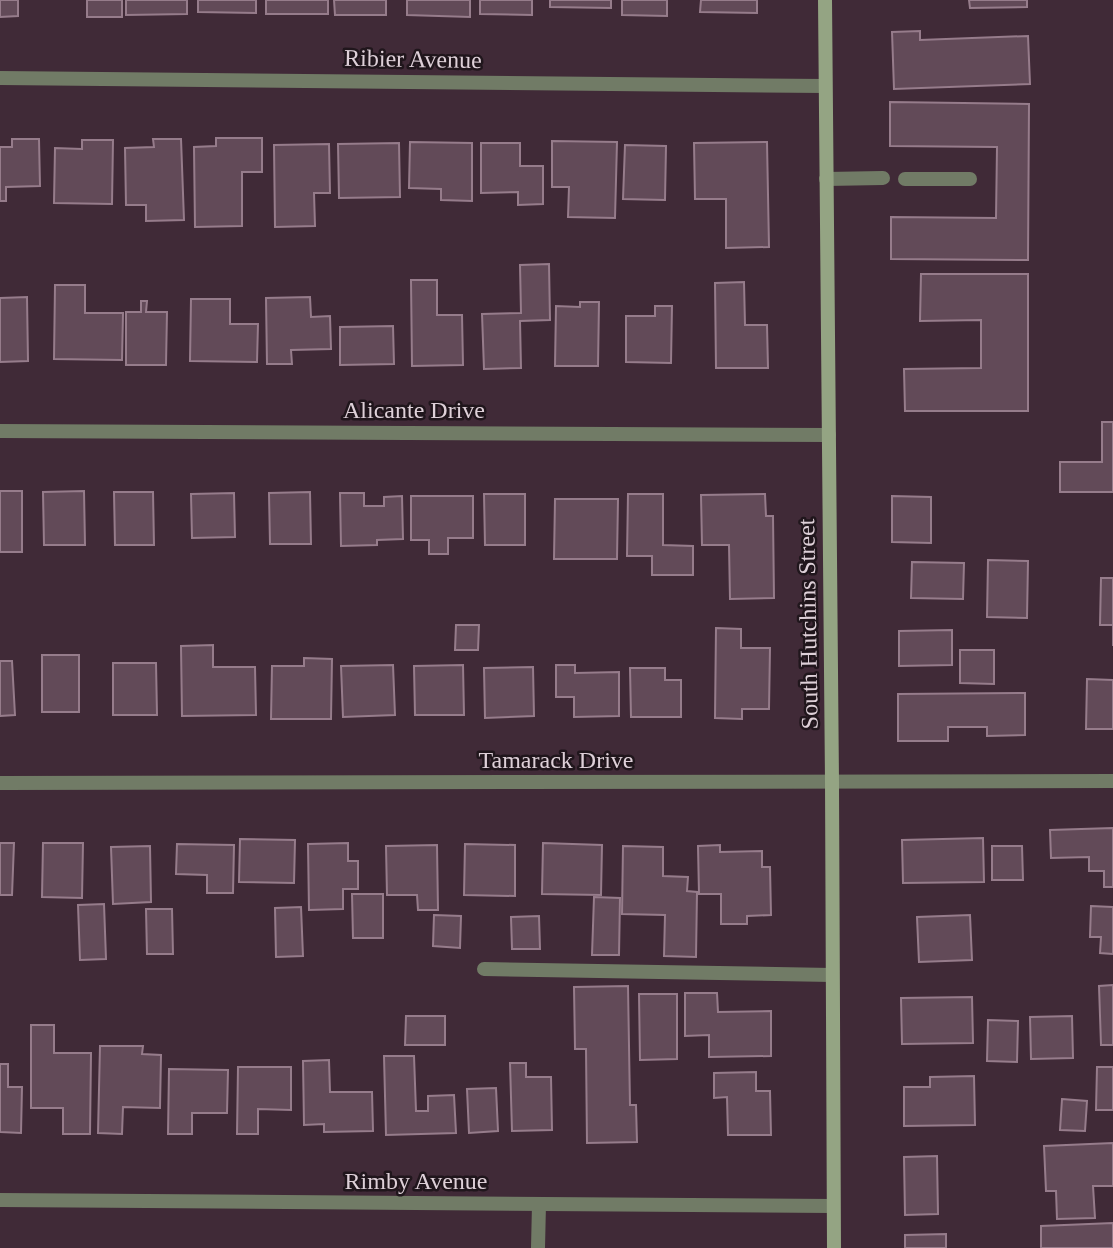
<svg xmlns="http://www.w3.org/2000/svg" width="1113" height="1248" viewBox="0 0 1113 1248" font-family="Georgia,serif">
<rect width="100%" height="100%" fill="#402a37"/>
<g fill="#624a58" stroke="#967c8b" stroke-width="2">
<polygon points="0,0 18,0 18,16 0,17"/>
<rect x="87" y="0" width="35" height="17"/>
<polygon points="126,0 187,0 187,14 126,15"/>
<polygon points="198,0 256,0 256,13 198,12"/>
<rect x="266" y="0" width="62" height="14"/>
<polygon points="334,0 386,0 386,15 335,15"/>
<polygon points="407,0 470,0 470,17 407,15"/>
<polygon points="480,0 532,0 532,15 480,14"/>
<polygon points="550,0 611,0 611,8 550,7"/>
<polygon points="622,0 667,0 667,16 622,15"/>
<polygon points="701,0 757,0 757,13 700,12"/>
<polygon points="969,0 1027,0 1027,7 970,8"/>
<polygon points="920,31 920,40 1028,36 1030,84 894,89 892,32"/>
<polygon points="890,102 1029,104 1028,260 891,259 891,217 996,218 997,147 890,146"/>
<polygon points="216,138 262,138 262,172 242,172 242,226 195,227 194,147 216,146"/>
<polygon points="12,139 39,139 40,186 6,187 6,201 0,201 0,147 12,147"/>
<polygon points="153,139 181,139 184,220 146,221 146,205 126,205 125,148 154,147"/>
<polygon points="82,140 113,140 112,204 54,203 55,148 82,149"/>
<polygon points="552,141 617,142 615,218 568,217 569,187 552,187"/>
<polygon points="410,142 472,143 472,201 441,200 441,189 409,188"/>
<polygon points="767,142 769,247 726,248 726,199 695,199 694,143"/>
<polygon points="399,143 400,197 339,198 338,144"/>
<polygon points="481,143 520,143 520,166 543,166 543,204 518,205 518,192 481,193"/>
<polygon points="329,144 330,193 314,193 315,226 275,227 274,145"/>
<polygon points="625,145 666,146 665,200 623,199"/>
<polygon points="549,264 550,320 520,321 521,368 484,369 482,314 521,313 520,265"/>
<polygon points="921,274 1028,274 1028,411 905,411 904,369 981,368 981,320 920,321"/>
<polygon points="411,280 437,280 437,315 462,315 463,365 412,366"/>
<polygon points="744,282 745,325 767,325 768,368 716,368 715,283"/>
<polygon points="55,285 85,285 85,313 123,313 122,360 54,359"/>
<polygon points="27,297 28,361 0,362 0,298"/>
<polygon points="310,297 311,317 330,316 331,349 291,350 292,364 267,364 266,298"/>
<polygon points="191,299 230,299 230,324 258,324 257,362 190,361"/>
<polygon points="141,301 147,301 146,312 167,312 166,365 126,365 126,312 141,312"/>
<polygon points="580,302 599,302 598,366 555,366 556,306 580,307"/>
<polygon points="655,306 672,306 671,363 626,362 626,316 655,316"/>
<polygon points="393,326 394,364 340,365 340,327"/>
<polygon points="1102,422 1113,422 1113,492 1060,492 1060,462 1102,462"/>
<rect x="0" y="491" width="22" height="61"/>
<polygon points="84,491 85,545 44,545 43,492"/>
<polygon points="114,492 153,492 154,545 115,545"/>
<polygon points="310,492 311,544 270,544 269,493"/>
<polygon points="234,493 235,537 192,538 191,494"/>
<polygon points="340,493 364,493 364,506 384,506 384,497 402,496 403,539 377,540 377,545 341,546"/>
<polygon points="484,494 525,494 525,545 485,545"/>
<polygon points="628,494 663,494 663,545 693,546 693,575 652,575 652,556 627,556"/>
<polygon points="765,494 766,516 773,516 774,598 730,599 729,545 702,545 701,495"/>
<polygon points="411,496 473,496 473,538 448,538 448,554 429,554 429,540 411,540"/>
<polygon points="892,496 931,497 931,543 892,542"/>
<polygon points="555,499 618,499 617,559 554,559"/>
<polygon points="988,560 1028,561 1027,618 987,617"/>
<polygon points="912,562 964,563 963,599 911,598"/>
<polygon points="1101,578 1113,578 1113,646 1113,625 1100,625"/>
<polygon points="456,625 479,625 478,650 455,650"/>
<polygon points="716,628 741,629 741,648 770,648 769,709 742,709 742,719 715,718"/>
<polygon points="952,630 952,665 899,666 899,631"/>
<polygon points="213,645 213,667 255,667 256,715 182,716 181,646"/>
<polygon points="960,650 994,650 994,684 960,683"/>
<rect x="42" y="655" width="37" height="57"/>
<polygon points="304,658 332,659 331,719 271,719 272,666 304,666"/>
<polygon points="0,661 12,661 15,715 0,716"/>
<polygon points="113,663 156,663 157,715 113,715"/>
<polygon points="393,665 395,715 343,717 341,666"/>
<polygon points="463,665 464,715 415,715 414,666"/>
<polygon points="556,665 575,665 575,673 619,672 619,716 574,717 574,697 556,697"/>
<polygon points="533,667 534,716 485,718 484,668"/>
<polygon points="630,668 665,668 665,680 681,680 681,717 631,717"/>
<polygon points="1087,679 1113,680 1113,729 1086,729"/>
<polygon points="1025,693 1025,735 987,736 987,727 948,727 948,741 898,741 898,694"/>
<polygon points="1113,828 1113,887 1104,887 1104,871 1089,871 1089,857 1051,858 1050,830"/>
<polygon points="983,838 984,882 903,883 902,840"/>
<polygon points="240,839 295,840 294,883 239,882"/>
<polygon points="0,843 14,843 12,895 0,895"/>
<polygon points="43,843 83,843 82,898 42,897"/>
<polygon points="348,843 348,861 358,861 358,889 343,889 343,909 309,910 308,844"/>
<polygon points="543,843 602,845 601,895 542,894"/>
<polygon points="177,844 234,845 233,893 207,893 207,875 176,874"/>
<polygon points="465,844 515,845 515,896 464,895"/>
<polygon points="437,845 438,910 418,910 417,895 387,895 386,846"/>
<polygon points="720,845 720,852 762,851 762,867 770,867 771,915 747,916 747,924 721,924 721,894 699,894 698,846"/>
<polygon points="150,846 151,902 113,904 111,847"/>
<polygon points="623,846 663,847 663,876 688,877 687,891 697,892 696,957 664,956 665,915 622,914"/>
<polygon points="992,846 1022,846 1023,880 992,880"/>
<polygon points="352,894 383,894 383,938 353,938"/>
<polygon points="594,897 620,898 619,955 592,955"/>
<polygon points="104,904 106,959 80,960 78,905"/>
<polygon points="1091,906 1113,907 1113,954 1100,953 1101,937 1090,937"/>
<polygon points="301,907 303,956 276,957 275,908"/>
<polygon points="146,909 172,909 173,954 147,954"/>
<polygon points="434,915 461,916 460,948 433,946"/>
<polygon points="970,915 972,960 919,962 917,917"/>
<polygon points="539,916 540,949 512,949 511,917"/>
<polygon points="1113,985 1113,1045 1101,1045 1099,986"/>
<polygon points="628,986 630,1105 636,1105 637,1142 587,1143 586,1049 575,1049 574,987"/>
<polygon points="685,993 717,993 718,1012 771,1011 771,1056 709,1057 709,1035 685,1036"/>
<polygon points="639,994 677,994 677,1059 640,1060"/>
<polygon points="972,997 973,1043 902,1044 901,998"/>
<polygon points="406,1016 445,1016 445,1045 405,1045"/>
<polygon points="1072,1016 1073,1058 1031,1059 1030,1017"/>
<polygon points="988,1020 1018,1021 1017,1062 987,1061"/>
<polygon points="31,1025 54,1025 54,1053 91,1053 90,1134 63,1134 63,1108 31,1108"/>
<polygon points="100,1046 143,1046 142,1054 161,1055 160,1108 123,1107 122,1134 98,1133"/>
<polygon points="384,1056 414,1056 416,1111 428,1111 428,1096 454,1095 456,1133 386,1135"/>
<polygon points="329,1060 330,1092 372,1092 373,1131 324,1132 324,1124 304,1125 303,1061"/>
<polygon points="510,1063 526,1063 526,1077 551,1077 552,1130 512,1131"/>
<polygon points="0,1064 8,1064 8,1087 22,1087 21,1133 0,1132"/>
<polygon points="238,1067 291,1067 291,1110 258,1109 258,1134 237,1134"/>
<polygon points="1097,1067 1113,1067 1113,1110 1096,1110"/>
<polygon points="169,1069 228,1070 227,1113 192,1113 192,1134 168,1134"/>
<polygon points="756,1072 756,1091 770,1091 771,1135 728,1135 727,1097 714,1098 714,1073"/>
<polygon points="974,1076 975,1125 904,1126 904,1087 930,1087 930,1077"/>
<polygon points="496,1088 498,1131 469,1133 467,1089"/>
<polygon points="1062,1099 1087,1101 1085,1131 1060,1130"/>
<polygon points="1113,1143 1113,1186 1093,1186 1095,1218 1057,1219 1056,1191 1046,1191 1044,1146"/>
<polygon points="937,1156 938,1214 905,1215 904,1157"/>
<polygon points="1113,1223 1113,1248 1041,1248 1041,1226"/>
<polygon points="946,1234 946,1248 905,1248 905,1235"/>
</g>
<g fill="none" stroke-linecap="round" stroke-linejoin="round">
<g stroke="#717b66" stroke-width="14">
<polyline points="826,179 883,178"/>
<polyline points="905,179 970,179"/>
<polyline points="484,969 832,975"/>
<polyline points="538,1248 539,1204"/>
</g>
<g stroke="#717b66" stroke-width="14">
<polyline points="0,78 825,86"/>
<polyline points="0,431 829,435"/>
<polyline points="0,783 1113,781"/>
<polyline points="0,1200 832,1206"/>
</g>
<polyline stroke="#94a483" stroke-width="14" points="825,0 832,782 834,1248"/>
</g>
<g text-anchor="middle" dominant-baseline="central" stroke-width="5" stroke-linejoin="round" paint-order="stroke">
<g font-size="24" fill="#ded0d8" stroke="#20161c">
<text transform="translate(413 59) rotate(1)">Ribier Avenue</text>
<text x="414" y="410">Alicante Drive</text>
<text transform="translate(808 624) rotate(-91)">South Hutchins Street</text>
<text x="556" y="760">Tamarack Drive</text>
<text x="416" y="1181">Rimby Avenue</text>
</g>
</g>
</svg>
